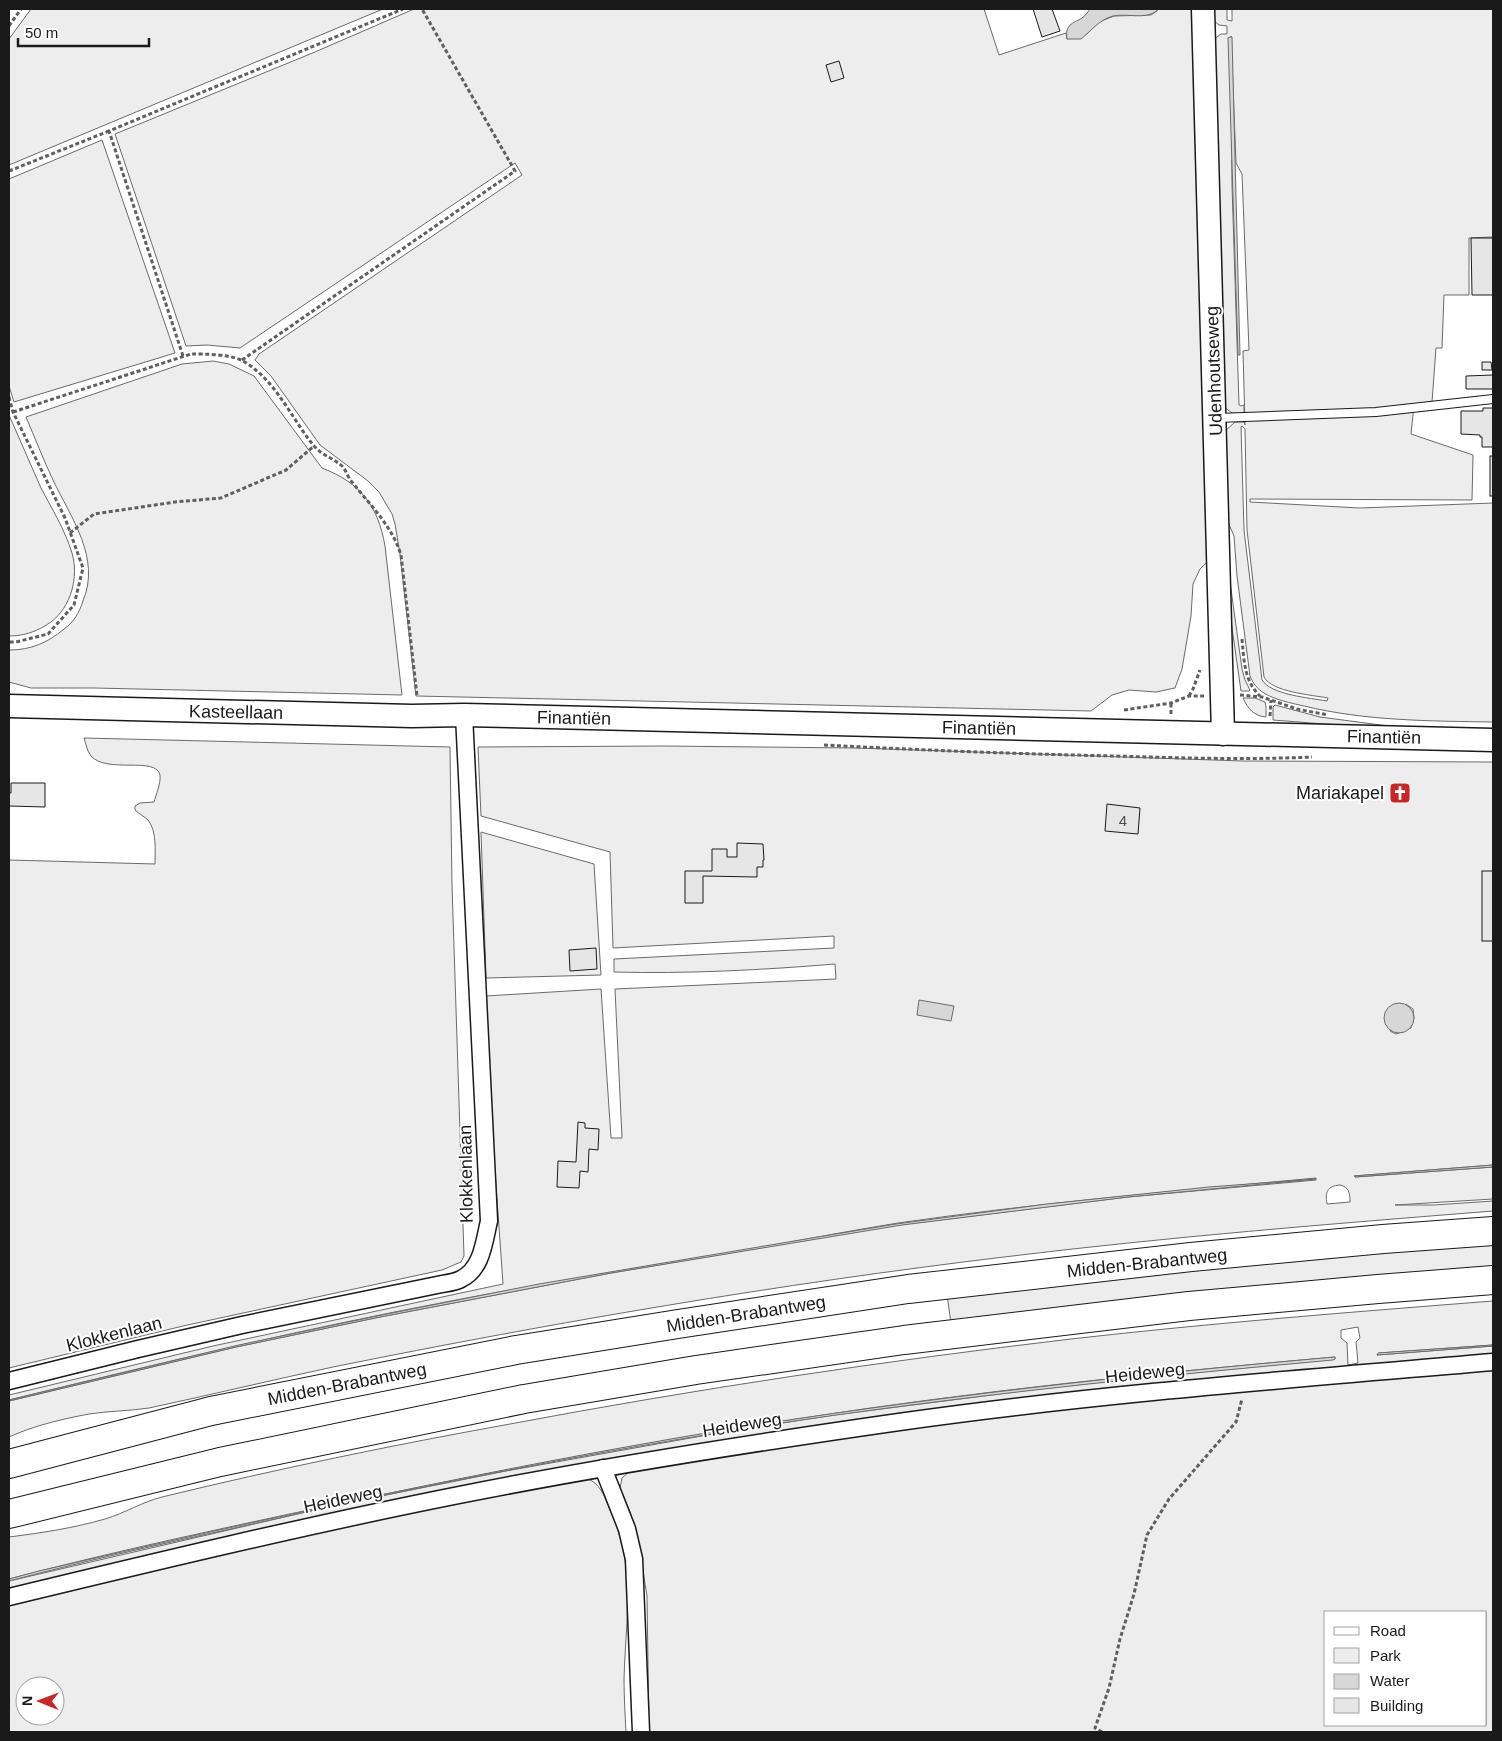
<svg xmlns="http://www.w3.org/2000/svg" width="1502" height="1741" viewBox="0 0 1502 1741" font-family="Helvetica,sans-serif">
<rect width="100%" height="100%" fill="#fff"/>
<g fill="#ededed" stroke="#6a6a6a" fill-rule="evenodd">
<polygon points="31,9 383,9 9,165 9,39"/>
<polygon points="414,9 984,9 999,55 1066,33 1067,39 1087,34 1099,22 1114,16 1151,15 1157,11 1157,9 1192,9 1209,560 1200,569 1193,584 1191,616 1182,669 1175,688 1156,692 1129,690 1112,695 1091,711 416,696 400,554 395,524 392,514 379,492 368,481 320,445 271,376 255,360 259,354 522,175 515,163 240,348 207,345 186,346 115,134 315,52"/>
<path d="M1212,9h15v11l5,1v-12h261v228l-24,1v57h-25l-2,53h-6l-4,54 -18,3 -3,29 62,21 -1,45 -222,-1v3l110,6 133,-5v219c-63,-1 -127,-1 -189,-16 -13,-3 -29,-6 -40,-13 -7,-4 -11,-10 -14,-17l-13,-100 -3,-40 -6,-14 -4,-90 11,-10h9l1,3 -2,-74 6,-1 -7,-176 -6,-11 -5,-127 1,149 7,220 2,1 3,-1v9l-12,-1 -9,-7 -10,-366 8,-6h6v-8l-8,-1 -7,-6zM1242,426l3,3 2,101 17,147c8,15 48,18 64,21l-1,3c-16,-3 -56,-6 -65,-21l-18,-150 -3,-103z"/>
<polygon points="102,140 175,353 14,402 9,386 9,179"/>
<path d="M213,361l16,3 25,12 68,92c39,15 56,38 63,78l17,149 -308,-7h-63l-22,-6v-32c22,0 38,-7 55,-21 10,-7 15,-16 19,-28 18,-43 -12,-83 -30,-121 -10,-21 -18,-42 -27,-63l156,-53z"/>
<path d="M9,415c11,24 21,49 32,73 11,21 24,42 31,65 7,24 -1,54 -21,69 -13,9 -26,14 -42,14z"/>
<polygon points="1230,582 1242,669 1245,680 1250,690 1249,691 1241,691 1231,621"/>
<path d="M1243,698h12l10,4 1,5v10c-12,-1 -18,-8 -23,-19z"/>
<polygon points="1275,705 1320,717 1388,726 1337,725 1273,720 1273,707"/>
<path d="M84,738l366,9 2,138 12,371 -3,6 -19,8 -259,56 -174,42v-508l146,4c0,-13 2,-33 -7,-44 -3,-3 -9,-6 -13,-10v-4l5,-3 14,-1c2,-7 7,-19 6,-27 -4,-19 -53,-1 -69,-19 -4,-5 -5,-12 -7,-18z"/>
<path d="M663,746l193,2 387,13 250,1v403l-139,11 1,1 138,-10v32l-98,6h39l59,-4v10c-163,13 -326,26 -489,46 -225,27 -448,65 -671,110 -61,13 -123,28 -184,41 -20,3 -41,3 -60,6 -27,5 -56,12 -80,23v-36l227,-54 144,-30 231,-44 279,-47 238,-29 188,-17v-2c-140,13 -279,25 -418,45 -50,8 -101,18 -151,27 -99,16 -197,32 -296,51 -148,28 -295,63 -442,99v-5l204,-49 290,-62 -11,-156 -6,-132 115,-7 10,149h11l-7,-149 221,-10 -1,-15c-72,6 -149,10 -221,8v-13l220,-11v-12l-221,12 -3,-96 -129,-36 -3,-69zM1406,1004l7,5 1,9 -3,10 -15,6 -6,-3zM1340,1185c9,2 10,8 10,17l-23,2c-2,-12 0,-18 13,-19z"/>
<polygon points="481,832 594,864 601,975 486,978"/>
<polygon points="1493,1242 1493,1270 951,1323 947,1295 1049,1283"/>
<path d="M1493,1301v44l-114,8 -2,2 116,-9v9l-591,60 -893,176v-10l327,-76 170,-34 218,-39 110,-17 197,-25 97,-11 207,-20v-2c-180,16 -360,34 -538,62 -156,24 -311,54 -465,86 -108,23 -217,46 -323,74v-42c32,-4 65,-9 96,-18 20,-6 37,-17 57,-22 115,-28 231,-52 348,-73 186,-35 373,-63 561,-85 141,-16 281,-27 422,-38zM1358,1327l2,11 -4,4 2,21 -10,2 -1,-22 -6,-5v-8z"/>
<path d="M1493,1369v363h-844l-2,-136 -9,-56 -8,-28 -10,-24 2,-10 8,-7 143,-24 289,-39zM1326,1612h160v113h-160z"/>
<path d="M588,1479c11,4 16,16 20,26 9,20 16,41 18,63 4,36 -1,74 -2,111 0,17 1,35 2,53h-617v-128l107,-27 342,-75zM25,1686h30v30h-30z"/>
</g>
<g fill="#d7d7d7" stroke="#6a6a6a">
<path d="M1090,9h67v2c-13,9 -29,2 -44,5 -14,4 -21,14 -32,23h-14c-2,-15 5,-15 15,-21 3,-2 6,-6 8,-9z"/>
<polygon points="1230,37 1232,37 1240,355 1238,355 1228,38"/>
<polygon points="919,1000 954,1006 951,1021 917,1015"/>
<circle cx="1399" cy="1018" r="15"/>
<polygon points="1493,1165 1493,1167 1355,1177 1354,1176"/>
<polygon points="1316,1179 1128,1197 902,1225 611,1273 380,1317 236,1347 9,1401 9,1400 239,1345 382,1315 539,1284 800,1240 896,1224 1047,1204 1209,1187"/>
<polygon points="1493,1345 1493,1346 1377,1355 1378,1353"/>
<path d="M1335,1357v2l-2,1c-166,15 -332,32 -497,55 -205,29 -409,69 -610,115 -73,16 -145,32 -217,51v-2l30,-8c225,-52 451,-102 679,-140 205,-33 411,-56 617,-74z"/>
</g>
<g fill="#e6e6e6" stroke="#1a1a1a">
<polygon points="1033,9 1052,9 1060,31 1042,37"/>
<polygon points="839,61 844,78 831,82 826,65"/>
<polygon points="1471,238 1493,238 1493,295 1472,295"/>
<polygon points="1482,362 1491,362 1492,370 1482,370"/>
<polygon points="1493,375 1493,389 1466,389 1466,376"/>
<polygon points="1483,408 1493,408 1493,447 1482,447 1482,437 1480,437 1480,435 1461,434 1461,411 1483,411"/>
<rect x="1490" y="456" width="3" height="40"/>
<polygon points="11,783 45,783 45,807 9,806 9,793 11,793"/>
<polygon points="1396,788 1405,789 1405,798 1396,798"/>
<polygon points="1107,804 1140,808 1138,834 1105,831"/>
<polygon points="737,843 763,844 764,860 763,860 763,867 757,867 757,877 703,876 703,903 685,903 685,871 712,871 712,849 727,849 727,857 737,857"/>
<rect x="1482" y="871" width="11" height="70"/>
<polygon points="596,948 597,969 570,971 569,950"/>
<polygon points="578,1122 585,1123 585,1128 599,1129 598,1150 589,1149 588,1172 580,1171 579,1188 557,1187 558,1161 576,1162"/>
</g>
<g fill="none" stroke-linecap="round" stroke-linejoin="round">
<g stroke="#1a1a1a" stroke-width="10">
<polyline id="lane" points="1217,418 1376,412 1493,399"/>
</g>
<g stroke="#1a1a1a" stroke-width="19">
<g id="street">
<path d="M9,1381l129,-32 104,-24 200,-41c6,-1 14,-2 19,-5 21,-10 23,-37 28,-58l-25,-506"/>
<polyline points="603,1468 627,1529 634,1559 641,1732"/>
<path d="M9,1597c149,-36 299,-72 450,-102 145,-29 293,-52 440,-73 197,-28 396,-43 594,-60"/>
</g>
</g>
<g stroke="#1a1a1a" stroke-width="25">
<g id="secondary">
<polyline points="1203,9 1223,734"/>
<polyline points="9,706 412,716 464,715 1493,740"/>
</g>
</g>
<g stroke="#1a1a1a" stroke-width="30">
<g id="highway">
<polyline points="9,1464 211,1411 516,1350 678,1324 908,1289 1191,1257 1383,1239 1493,1231"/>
<polyline points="9,1514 220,1462 524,1399 696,1370 904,1340 1189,1306 1378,1289 1493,1280"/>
</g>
</g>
<g stroke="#5f5f5f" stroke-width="3" stroke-dasharray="4 2.5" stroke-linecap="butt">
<polyline points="9,26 21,9"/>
<polyline points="9,171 109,131"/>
<polyline points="183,356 109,131 403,9"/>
<polyline points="242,360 515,171 422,9"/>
<polyline points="9,397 13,412 65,518 83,568 74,605 48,634 16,642 9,642"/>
<path d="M13,412l178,-58c15,0 39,0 52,7 33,19 48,57 71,85 9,10 19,12 28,20 4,4 6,12 10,16 19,24 40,44 49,73l16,141"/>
<polyline points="70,533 94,514 175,502 221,498 286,470 314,446"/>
<path d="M1242,639c2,21 2,42 18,57"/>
<polyline points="1240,695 1262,697 1297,709 1328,715"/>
<polyline points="1189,696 1193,689 1200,670"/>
<polyline points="1124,710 1171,703 1189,696 1204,696"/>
<polyline points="1171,714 1171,703"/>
<polyline points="1270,716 1271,700"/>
<path d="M824,745c97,5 194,9 291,11 66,2 132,4 197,1"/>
<polyline points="1102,1732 1095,1728 1109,1688 1120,1639 1134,1594 1147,1535 1169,1499 1236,1422 1242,1399"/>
</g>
<use href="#lane" stroke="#fff" stroke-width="8"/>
<use href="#street" stroke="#fff" stroke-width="16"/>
<use href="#secondary" stroke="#fff" stroke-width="22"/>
<use href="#highway" stroke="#fff" stroke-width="28"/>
</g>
<defs>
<g id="church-square" transform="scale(1.125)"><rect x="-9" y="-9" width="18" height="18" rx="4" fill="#c62828" stroke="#fff"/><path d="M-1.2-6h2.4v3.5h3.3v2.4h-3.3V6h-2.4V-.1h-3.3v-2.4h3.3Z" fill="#fff"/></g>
</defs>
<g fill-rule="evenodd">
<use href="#church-square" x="1400" y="793"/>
</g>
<g text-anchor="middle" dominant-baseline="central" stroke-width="4" stroke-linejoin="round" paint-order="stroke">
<g font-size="15" fill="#4d4d4d">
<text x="1123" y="820">4</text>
</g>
<g font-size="18" fill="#1a1a1a" stroke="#fff">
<text transform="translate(1214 371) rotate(-92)">Udenhoutseweg</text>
<text transform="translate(236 712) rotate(1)">Kasteellaan</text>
<text transform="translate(574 718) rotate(1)">Finantiën</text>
<text transform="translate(979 728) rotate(1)">Finantiën</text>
<text transform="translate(1384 737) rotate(1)">Finantiën</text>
<text transform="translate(466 1174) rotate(-91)">Klokkenlaan</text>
<text transform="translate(1147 1263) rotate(-6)">Midden-Brabantweg</text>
<text transform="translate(746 1314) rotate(-9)">Midden-Brabantweg</text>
<text transform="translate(114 1334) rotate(-14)">Klokkenlaan</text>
<text transform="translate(1145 1373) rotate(-6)">Heideweg</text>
<text transform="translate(347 1384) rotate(-11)">Midden-Brabantweg</text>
<text transform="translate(742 1425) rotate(-9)">Heideweg</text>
<text transform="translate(343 1499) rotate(-12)">Heideweg</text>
</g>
<g font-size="18" fill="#1a1a1a" stroke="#fff" text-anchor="end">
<text x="1384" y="793">Mariakapel</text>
</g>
</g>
<rect width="1502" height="1741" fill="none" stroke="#1a1a1a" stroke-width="20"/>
<rect x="1324" y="1611" width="162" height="115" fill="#ffffff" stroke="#a3a3a3"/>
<rect x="1334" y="1627" width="25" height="8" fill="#ffffff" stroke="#a3a3a3"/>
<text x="1370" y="1636" font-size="15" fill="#1a1a1a">Road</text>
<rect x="1334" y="1648" width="25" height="15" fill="#ededed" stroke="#a3a3a3"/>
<text x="1370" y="1661" font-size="15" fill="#1a1a1a">Park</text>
<rect x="1334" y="1674" width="25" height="15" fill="#d7d7d7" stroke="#a3a3a3"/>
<text x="1370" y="1686" font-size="15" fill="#1a1a1a">Water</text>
<rect x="1334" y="1698" width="25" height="15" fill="#e6e6e6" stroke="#a3a3a3"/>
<text x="1370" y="1711" font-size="15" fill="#1a1a1a">Building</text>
<g transform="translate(40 1701) rotate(271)"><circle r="24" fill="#ffffff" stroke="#a3a3a3"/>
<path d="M0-4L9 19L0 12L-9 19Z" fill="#c62828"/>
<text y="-8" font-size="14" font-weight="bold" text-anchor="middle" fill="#1a1a1a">N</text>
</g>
<path d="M18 38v8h131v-8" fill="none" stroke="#1a1a1a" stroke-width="2.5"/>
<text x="25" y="38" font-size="15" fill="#1a1a1a" stroke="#ffffff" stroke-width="4" paint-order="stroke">50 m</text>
</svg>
